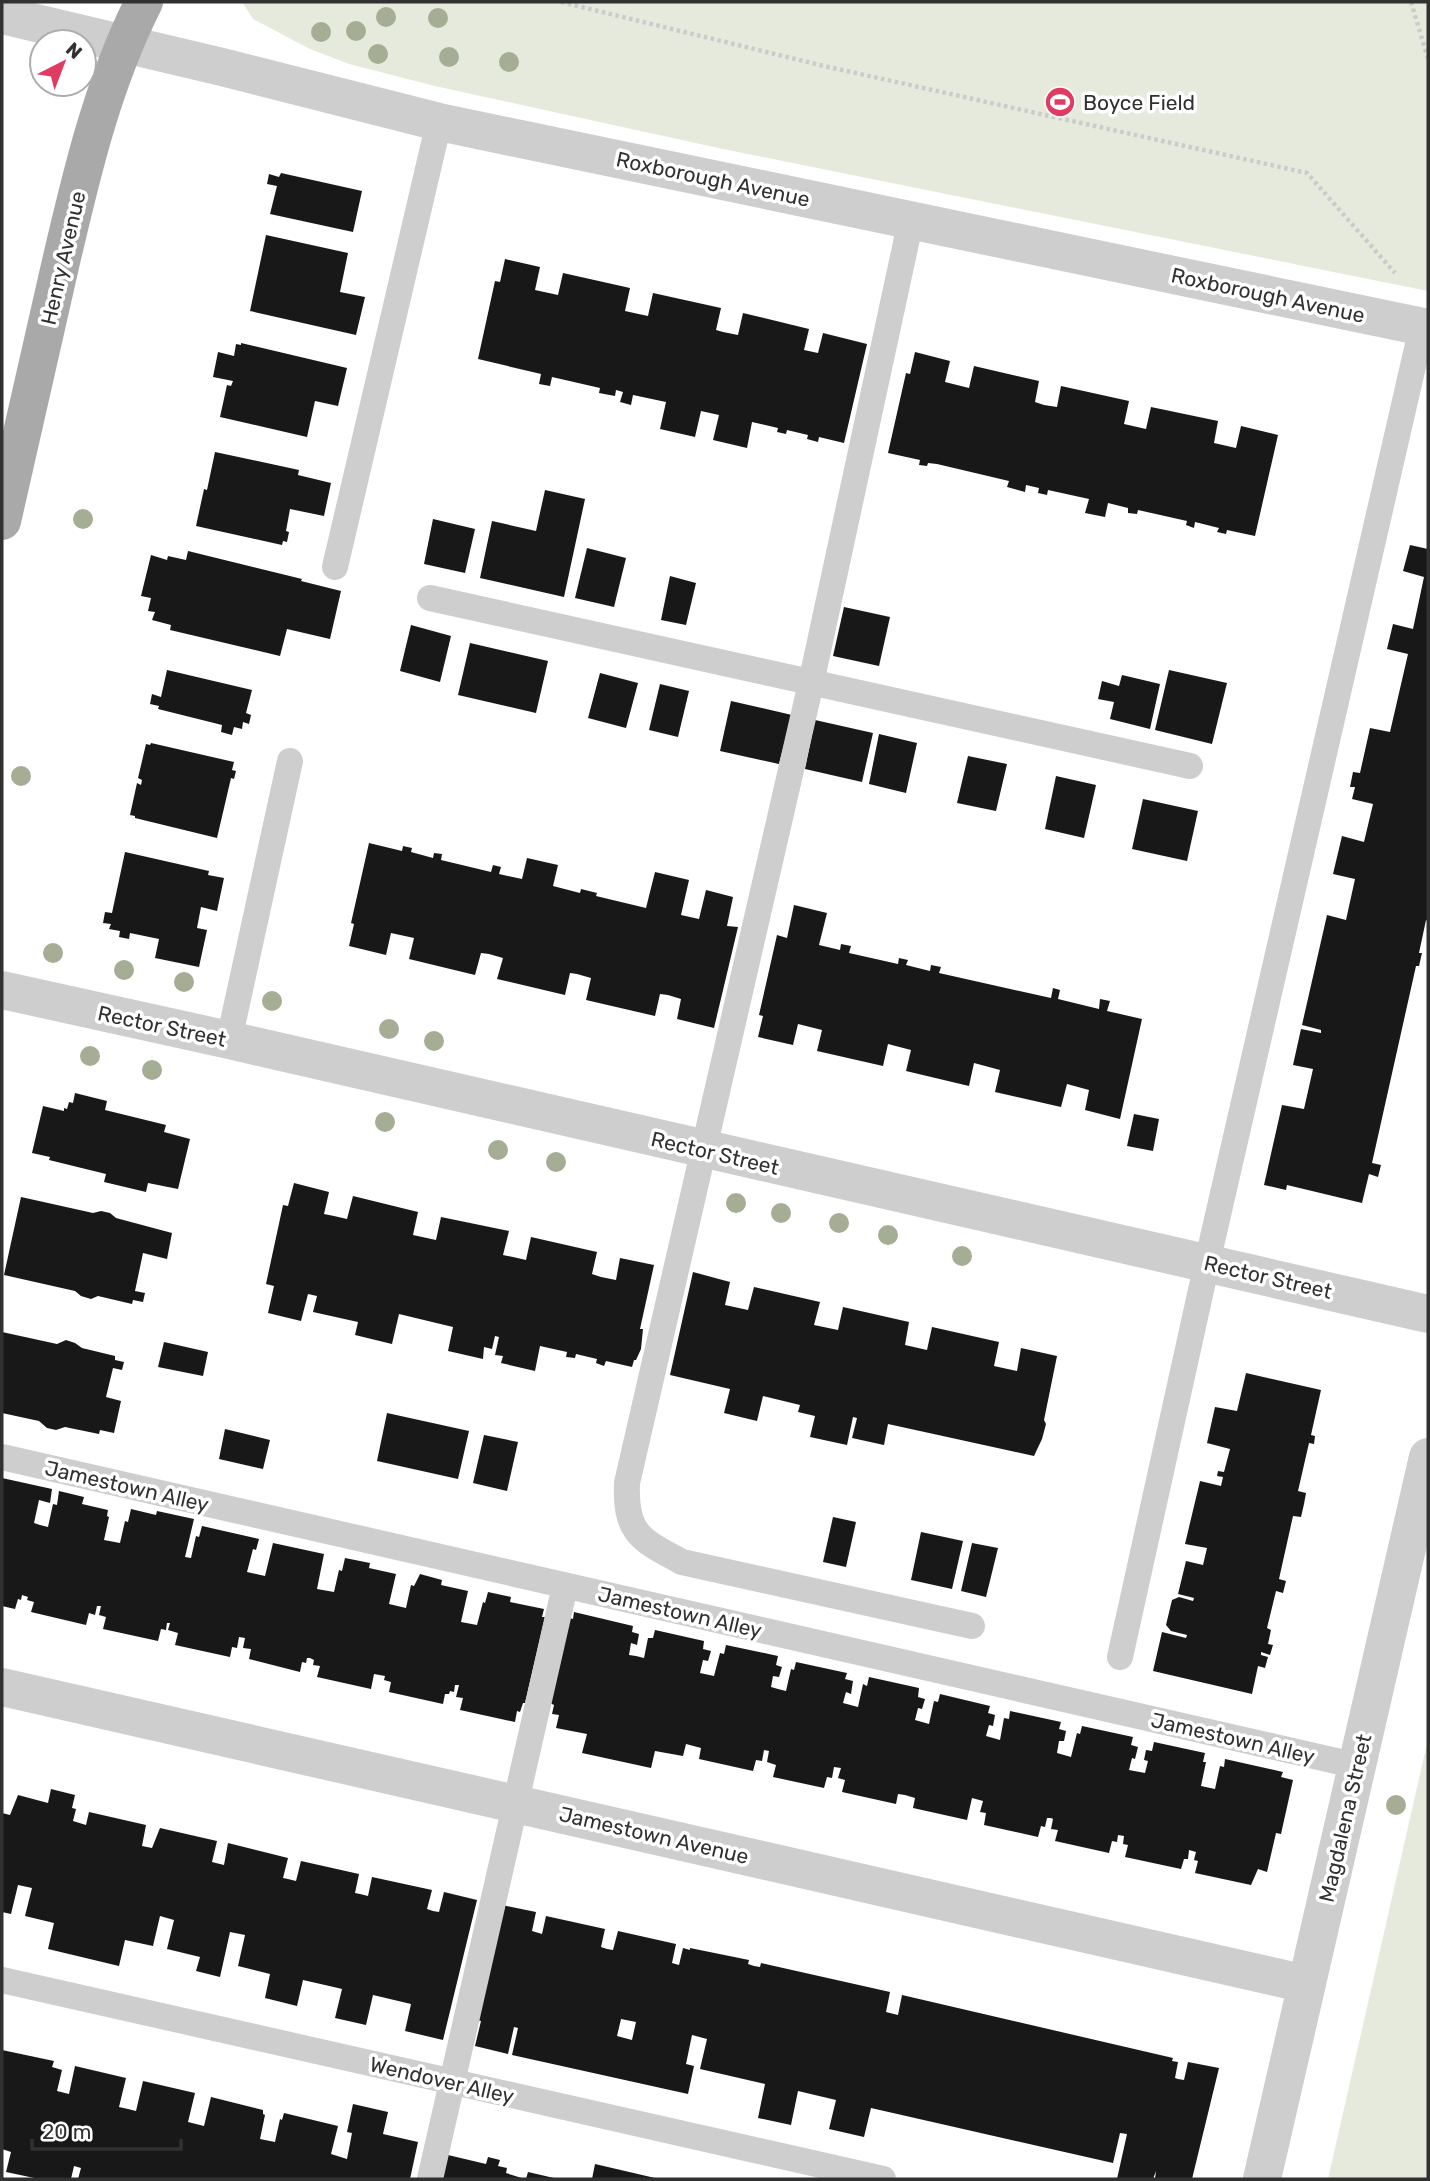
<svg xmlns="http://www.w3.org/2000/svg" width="1430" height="2181" viewBox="0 0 1430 2181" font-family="Rubik,sans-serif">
<rect width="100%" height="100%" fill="#fff"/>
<g fill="#e6eadd">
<polygon points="242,2 1428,2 1428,291 723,149 435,86 349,64 310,49 253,19"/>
<polygon points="1428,1739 1428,2179 1328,2179"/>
</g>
<g fill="#181818" fill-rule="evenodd">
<polygon points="281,173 362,191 353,232 270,214 277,186 267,184 269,174 279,177"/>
<polygon points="266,235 348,253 340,292 365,297 356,335 250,311"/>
<polygon points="505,259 540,267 535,290 558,295 563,273 630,288 625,311 634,313 648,316 653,293 721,308 716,330 723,332 738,335 743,313 809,329 804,350 818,353 823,333 867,344 844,443 819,437 818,442 807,439 808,435 787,430 786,434 777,432 778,428 752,422 747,448 713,440 719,415 701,411 695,437 660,429 666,402 633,395 631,405 620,402 623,392 616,390 615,396 599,393 600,388 552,377 550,386 539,384 541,374 478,359 495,281 500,282"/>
<polygon points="241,343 347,368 338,406 315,401 307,437 220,417 227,385 231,386 233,381 213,377 218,352 234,356 236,344 241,345"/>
<polygon points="915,352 950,361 945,382 969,388 974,366 1039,381 1035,402 1044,405 1057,407 1061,386 1129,401 1124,424 1146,429 1151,407 1218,421 1214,443 1236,448 1241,426 1278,435 1255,536 1227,530 1226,534 1217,532 1219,528 1195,522 1194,528 1186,525 1187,521 1138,510 1137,514 1128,513 1128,508 1108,503 1105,517 1085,513 1089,499 1048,490 1047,495 1038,493 1039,488 1026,485 1025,492 1007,487 1009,481 937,464 928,463 927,466 919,465 920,460 888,453 906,373 910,374"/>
<polygon points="215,452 299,470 298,475 331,483 324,516 290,509 286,531 289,532 287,542 283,541 282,545 196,526 204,489 207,490"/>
<polygon points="545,490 585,499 564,597 480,578 492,521 536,531"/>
<polygon points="433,519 475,529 465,573 424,564"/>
<polygon points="1410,545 1428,549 1428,921 1426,920 1419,953 1422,953 1419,966 1416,966 1372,1163 1381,1165 1378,1177 1369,1174 1362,1203 1287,1185 1286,1190 1264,1185 1282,1105 1304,1109 1313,1069 1293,1065 1301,1029 1321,1033 1321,1030 1302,1025 1327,915 1346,920 1355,879 1333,874 1342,836 1364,842 1373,804 1352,799 1355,787 1350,787 1353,772 1360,773 1370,728 1390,732 1408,654 1387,649 1393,624 1413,629 1424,577 1403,571"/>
<polygon points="587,548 626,558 614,607 575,598"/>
<polygon points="188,551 302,579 301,581 341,591 330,639 287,629 280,656 170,630 171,625 152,620 155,612 148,611 151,598 141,596 151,555 167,560 168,556 186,560"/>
<polygon points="670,576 696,583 686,625 661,620"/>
<polygon points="844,607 890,617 879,666 833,656"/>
<polygon points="411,625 451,636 440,682 400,671"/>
<polygon points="470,643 548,661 536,713 458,695"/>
<polygon points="167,670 252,690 246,713 251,715 249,724 243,722 242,729 234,727 232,735 221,732 222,725 158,709 159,706 150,704 152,694 161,697"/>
<polygon points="1169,670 1227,683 1212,744 1155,730"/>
<polygon points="600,673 638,683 626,728 588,718"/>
<polygon points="1122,675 1160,684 1150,729 1110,719 1114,702 1098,699 1102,681 1119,686"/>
<polygon points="660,684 689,691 678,737 649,730"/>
<polygon points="731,701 792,715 779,764 720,751"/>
<polygon points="815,720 873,733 862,782 805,769"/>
<polygon points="879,734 917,743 906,793 869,784"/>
<polygon points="151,743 234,762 232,770 236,771 234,779 231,778 217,838 135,818 135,816 130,815 137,783 141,785 142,780 138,778 146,744 150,745"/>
<polygon points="968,756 1007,764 996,811 957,803"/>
<polygon points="1056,776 1096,785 1084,838 1045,829"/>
<polygon points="1143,799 1198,811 1187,861 1132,849"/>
<polygon points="369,843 402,851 403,846 412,848 411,852 433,858 434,853 442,854 441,860 491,872 493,865 501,867 499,874 522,879 527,858 558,865 553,886 580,893 581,889 597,893 596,896 646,908 655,872 689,880 681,915 699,919 706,890 733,897 727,926 738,927 714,1028 677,1019 681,999 668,995 660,994 655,1016 586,1000 591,978 577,974 570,973 565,995 497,979 503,958 489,954 481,953 475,975 409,959 414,938 391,933 386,955 349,946 354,924 351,923"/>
<polygon points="125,852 209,871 208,875 224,878 217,911 201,907 197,928 207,930 199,967 155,958 159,939 130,933 129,939 119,937 120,931 109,929 111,924 103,923 105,912 112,913"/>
<polygon points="794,905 827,913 819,945 840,950 841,944 851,946 849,953 898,964 899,958 908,960 906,965 930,971 931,965 941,967 939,973 1051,998 1053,988 1060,990 1058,999 1099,1009 1100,999 1110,1001 1107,1011 1142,1019 1120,1119 1085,1110 1089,1090 1067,1084 1061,1107 995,1092 1000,1070 974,1063 969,1086 906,1071 911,1050 888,1044 883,1066 817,1051 822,1030 798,1024 793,1045 758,1037 763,1016 759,1015 777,935 787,938"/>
<polygon points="75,1093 107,1101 105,1110 166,1125 164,1132 190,1139 178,1189 148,1183 146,1192 104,1182 106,1174 49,1160 50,1157 32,1153 43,1106 64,1111 64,1108 67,1109 69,1102 73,1103"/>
<polygon points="1134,1114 1159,1119 1153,1151 1127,1146"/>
<polygon points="294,1183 329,1192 324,1214 334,1216 347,1219 353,1196 418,1212 413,1235 436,1240 441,1217 509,1231 503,1255 513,1257 526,1260 531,1237 597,1252 592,1274 601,1277 616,1280 620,1258 654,1265 640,1329 643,1329 641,1349 636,1360 634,1360 632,1367 606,1361 604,1366 596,1363 597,1359 576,1354 575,1358 566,1357 567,1352 540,1346 535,1371 501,1363 503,1356 495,1355 499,1337 495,1336 492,1349 484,1347 483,1359 448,1351 453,1327 399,1314 392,1344 355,1335 358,1322 313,1312 317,1296 308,1294 301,1321 268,1313 274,1286 266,1284 283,1205 288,1206"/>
<polygon points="21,1197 93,1213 101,1211 110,1213 116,1218 172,1233 167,1259 143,1253 135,1291 145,1293 143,1302 133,1300 132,1304 98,1296 91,1299 81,1296 75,1291 4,1275"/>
<polygon points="693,1272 730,1282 725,1305 748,1310 754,1287 820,1302 814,1325 838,1330 843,1307 909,1322 905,1345 927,1350 932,1327 999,1342 994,1366 1003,1368 1017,1371 1021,1348 1057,1356 1044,1420 1046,1424 1042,1439 1034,1456 888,1424 884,1445 852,1438 857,1418 853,1417 847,1445 810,1437 815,1416 798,1412 800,1405 763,1396 757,1421 724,1413 730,1389 670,1375"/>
<polygon points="2,1332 57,1344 66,1340 75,1343 82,1348 115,1356 115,1360 124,1362 122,1370 113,1368 106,1397 121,1401 114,1433 100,1430 99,1434 65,1427 56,1430 47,1428 39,1421 2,1413"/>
<polygon points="164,1342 208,1352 203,1376 158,1367"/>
<polygon points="1246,1373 1321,1390 1311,1435 1315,1436 1314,1444 1309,1443 1298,1491 1306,1493 1304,1504 1301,1517 1293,1516 1279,1579 1286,1581 1283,1593 1276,1591 1267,1628 1271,1630 1268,1644 1273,1645 1270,1655 1261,1652 1261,1655 1268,1657 1265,1668 1258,1666 1252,1694 1153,1671 1162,1632 1186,1638 1187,1635 1171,1631 1166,1625 1172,1600 1179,1597 1193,1601 1194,1598 1178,1594 1186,1561 1203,1565 1207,1548 1185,1544 1200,1481 1221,1486 1223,1477 1217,1476 1218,1471 1224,1472 1230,1449 1207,1443 1215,1407 1237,1411"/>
<polygon points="387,1413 469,1431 458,1479 377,1461"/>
<polygon points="225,1429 270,1440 263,1469 219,1459"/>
<polygon points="484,1435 518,1442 507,1491 473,1483"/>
<polygon points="2,1478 52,1489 50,1503 39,1500 34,1523 40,1525 48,1527 53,1504 57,1505 59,1491 84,1497 82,1504 108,1510 107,1516 109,1517 104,1540 120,1543 125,1521 128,1522 131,1509 156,1515 157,1511 194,1519 185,1557 191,1558 196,1536 199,1537 202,1526 259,1539 256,1550 253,1549 247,1572 265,1576 273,1543 324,1554 317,1589 334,1592 339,1570 342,1571 345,1558 370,1563 369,1568 396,1574 389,1604 406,1608 411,1585 414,1586 420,1574 442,1580 441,1585 468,1591 461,1622 477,1625 483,1602 485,1603 488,1592 511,1597 510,1602 544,1609 542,1617 545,1617 525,1703 523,1703 520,1712 517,1711 515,1722 460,1710 463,1698 456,1697 459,1685 455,1685 454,1692 450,1691 449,1694 445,1694 443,1704 389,1692 391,1682 384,1680 385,1676 374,1674 371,1689 317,1677 320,1666 313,1665 314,1660 310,1658 307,1658 306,1663 302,1662 300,1672 249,1659 251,1649 243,1648 245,1638 239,1637 237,1648 232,1647 230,1657 175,1645 178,1633 168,1630 170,1623 167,1623 166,1630 161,1629 158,1641 103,1629 106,1617 99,1615 101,1606 97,1606 95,1615 89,1613 86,1625 31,1612 34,1602 27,1600 28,1597 22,1595 21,1600 18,1599 15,1609 2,1606"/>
<polygon points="833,1517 856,1522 846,1567 823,1562"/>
<polygon points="921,1532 963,1541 952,1589 911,1580"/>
<polygon points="972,1543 998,1548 986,1597 961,1591"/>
<polygon points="574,1612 633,1626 632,1632 639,1634 637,1645 631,1643 629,1655 636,1656 644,1658 648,1638 653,1638 655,1630 704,1641 703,1649 711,1651 708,1661 703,1660 700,1673 714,1676 720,1653 724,1654 726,1645 778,1656 776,1665 782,1667 779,1677 773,1676 771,1687 778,1689 786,1691 791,1669 794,1670 796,1662 847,1673 845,1679 853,1681 851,1694 846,1692 843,1703 858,1707 863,1684 867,1686 869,1677 919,1688 918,1697 925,1699 922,1709 918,1708 915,1720 929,1724 934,1701 938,1702 940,1694 990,1706 988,1713 995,1715 993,1726 989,1725 986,1736 1000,1740 1004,1718 1009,1719 1010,1711 1061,1722 1059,1729 1066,1731 1064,1741 1059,1741 1057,1753 1071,1757 1077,1733 1080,1734 1082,1726 1133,1737 1131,1745 1138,1747 1135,1759 1132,1758 1129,1770 1145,1773 1148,1761 1144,1760 1146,1750 1152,1751 1154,1742 1205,1753 1203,1762 1206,1762 1201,1786 1215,1789 1220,1766 1224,1767 1225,1759 1283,1772 1281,1777 1293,1780 1281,1834 1276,1833 1267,1872 1258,1869 1251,1885 1195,1873 1198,1861 1194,1860 1196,1852 1189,1850 1188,1859 1184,1859 1181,1869 1125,1857 1128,1845 1123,1844 1124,1836 1118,1835 1117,1842 1112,1841 1109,1853 1055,1841 1058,1830 1051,1829 1053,1819 1051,1818 1047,1818 1045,1827 1041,1826 1038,1837 984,1825 986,1813 980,1812 983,1801 972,1798 967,1820 913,1808 915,1798 905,1795 898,1794 896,1804 842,1792 845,1780 838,1778 841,1768 834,1767 832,1778 827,1777 824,1788 773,1777 776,1765 767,1762 769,1751 764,1750 762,1761 756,1760 753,1771 699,1759 701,1748 686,1744 683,1756 655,1751 651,1768 582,1753 587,1734 556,1728 559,1715 552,1714 554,1705 550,1703 570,1618 573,1619"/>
<polygon points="51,1789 75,1795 72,1808 76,1809 73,1821 86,1825 89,1812 146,1825 142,1846 152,1848 160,1828 217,1841 212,1862 224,1865 228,1843 288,1858 283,1878 288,1879 296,1881 301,1861 359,1874 355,1893 360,1894 368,1896 372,1877 432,1890 427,1909 433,1911 439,1912 444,1892 477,1900 443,2040 405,2031 411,2004 373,1995 366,2025 335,2018 342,1989 338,1988 303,1980 297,2006 265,1998 270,1974 238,1966 245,1935 230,1932 220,1977 196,1971 200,1957 167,1949 174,1920 160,1916 153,1946 125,1940 119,1966 48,1949 54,1923 25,1916 32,1888 18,1885 11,1914 2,1912 2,1813 10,1815 18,1795 48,1803"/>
<path d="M502,1905l34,7 -4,19 10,3 4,-18 59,13 -4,18 6,2 6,1 5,-19 58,13 -4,19 7,2 4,-17 7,2v-2l59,12 -1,4 6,2 6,1 1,-4 129,29 -4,20 12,3 4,-20 271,63 -1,3 6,1 -3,16 3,1 6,1 4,-18 31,6 -27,111h-37l1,-8 -3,8h-36l10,-45 -7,-1 -7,30 -242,-55 -7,29 -35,-8 7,-29 -38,-9 -7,34 -33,-7 7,-34 -65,-15 7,-30 -15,-4 -6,29 8,2 -6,28 -176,-39 6,-27 -4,-1 -6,27 -33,-8 6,-25 -9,-2zM621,2019l15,3 -4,18 -15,-4z"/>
<polygon points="2,2050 54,2061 52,2067 62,2070 57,2091 69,2094 75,2066 126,2078 119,2107 128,2109 136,2111 143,2081 195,2093 188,2122 204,2126 211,2097 263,2110 263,2114 265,2115 260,2139 275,2142 280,2119 282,2120 284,2113 338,2126 331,2154 347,2159 352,2133 347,2132 353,2104 388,2112 383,2134 418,2142 410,2179 78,2179 81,2168 74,2166 71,2179 39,2179 6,2172 11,2152 2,2149"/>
<polygon points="448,2155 486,2164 488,2157 500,2160 498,2166 507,2168 506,2173 525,2179 438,2179"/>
<polygon points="595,2164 655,2178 655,2179 592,2179"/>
<polygon points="528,2172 554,2178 554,2179 526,2179"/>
</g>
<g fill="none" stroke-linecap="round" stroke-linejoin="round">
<g stroke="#cbcbcb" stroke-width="4.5" stroke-dasharray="3.5 3.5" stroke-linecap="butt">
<polyline points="561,2 824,66 1307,173 1395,273"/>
<polyline points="1411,2 1428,59"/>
</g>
<g stroke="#cecece" stroke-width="26">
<path d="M911,220l-100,463 -184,800c-2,51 14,57 55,79l290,64"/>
<polyline points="335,567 439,122"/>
<polyline points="430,598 1190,766"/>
<polyline points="229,1040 290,761"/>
<polyline points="2,1457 1358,1766"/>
<polyline points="1120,1657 1207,1263 1422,327"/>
<polyline points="2,1980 883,2179"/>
<polyline points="430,2179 565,1586"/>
</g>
<g stroke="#cecece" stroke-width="38">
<polyline points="2,15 222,67 439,122 1428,328"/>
<polyline points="2,990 229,1040 1428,1314"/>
<polyline points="2,1687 1306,1984"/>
<polyline points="1262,2179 1428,1457"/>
</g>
<path stroke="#a9a9a9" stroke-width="38" d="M2,521c19,-85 39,-170 58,-255 21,-90 42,-181 84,-264"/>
</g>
<g fill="#a5ae95">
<circle cx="386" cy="17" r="10"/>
<circle cx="438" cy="18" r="10"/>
<circle cx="356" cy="31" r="10"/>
<circle cx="321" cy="32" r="10"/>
<circle cx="378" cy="54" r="10"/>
<circle cx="449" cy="57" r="10"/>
<circle cx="509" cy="62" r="10"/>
<circle cx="83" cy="519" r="10"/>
<circle cx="21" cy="776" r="10"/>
<circle cx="53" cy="953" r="10"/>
<circle cx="124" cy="970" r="10"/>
<circle cx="184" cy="982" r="10"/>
<circle cx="272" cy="1001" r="10"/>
<circle cx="389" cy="1029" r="10"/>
<circle cx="434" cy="1041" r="10"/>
<circle cx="90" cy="1056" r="10"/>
<circle cx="152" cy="1070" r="10"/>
<circle cx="385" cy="1122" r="10"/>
<circle cx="498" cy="1150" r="10"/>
<circle cx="556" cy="1162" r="10"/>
<circle cx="736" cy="1203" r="10"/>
<circle cx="781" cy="1213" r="10"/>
<circle cx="839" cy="1223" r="10"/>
<circle cx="888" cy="1235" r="10"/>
<circle cx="962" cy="1256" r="10"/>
<circle cx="1396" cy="1805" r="10"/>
</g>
<defs>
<g id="stadium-disc" transform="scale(1.575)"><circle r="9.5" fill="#e03b63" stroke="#fff"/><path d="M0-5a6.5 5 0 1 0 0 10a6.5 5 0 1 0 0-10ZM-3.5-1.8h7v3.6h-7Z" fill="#fff"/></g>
</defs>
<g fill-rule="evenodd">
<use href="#stadium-disc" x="1060" y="102"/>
</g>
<g text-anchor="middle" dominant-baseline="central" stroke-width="7" stroke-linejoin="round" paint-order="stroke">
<g font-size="21" fill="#313131" stroke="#fff" text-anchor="start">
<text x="1083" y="102">Boyce Field</text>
</g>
<g font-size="21" fill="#313131" stroke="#fff">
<text transform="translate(713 179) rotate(12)">Roxborough Avenue</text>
<text transform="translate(63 258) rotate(-77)">Henry Avenue</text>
<text transform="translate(1268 295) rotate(12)">Roxborough Avenue</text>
<text transform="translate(162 1026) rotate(12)">Rector Street</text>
<text transform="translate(715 1153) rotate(13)">Rector Street</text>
<text transform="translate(1268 1277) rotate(13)">Rector Street</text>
<text transform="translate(127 1486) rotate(13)">Jamestown Alley</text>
<text transform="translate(680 1612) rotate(13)">Jamestown Alley</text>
<text transform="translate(1233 1738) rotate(13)">Jamestown Alley</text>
<text transform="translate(1345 1818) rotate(-77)">Magdalena Street</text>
<text transform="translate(654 1835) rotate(13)">Jamestown Avenue</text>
<text transform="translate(442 2080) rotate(13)">Wendover Alley</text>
</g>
</g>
<rect width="1430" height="2181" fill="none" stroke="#313131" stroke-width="7"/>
<g transform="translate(63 63) rotate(42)"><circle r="33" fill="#ffffff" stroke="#adadad" stroke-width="2"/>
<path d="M0-5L12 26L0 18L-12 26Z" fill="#e03b63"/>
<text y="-10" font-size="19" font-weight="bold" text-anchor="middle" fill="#313131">N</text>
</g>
<path d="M32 2139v10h149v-10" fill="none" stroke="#313131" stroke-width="3.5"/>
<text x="42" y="2139" font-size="21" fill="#313131" stroke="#ffffff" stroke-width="5" paint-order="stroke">20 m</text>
</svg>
